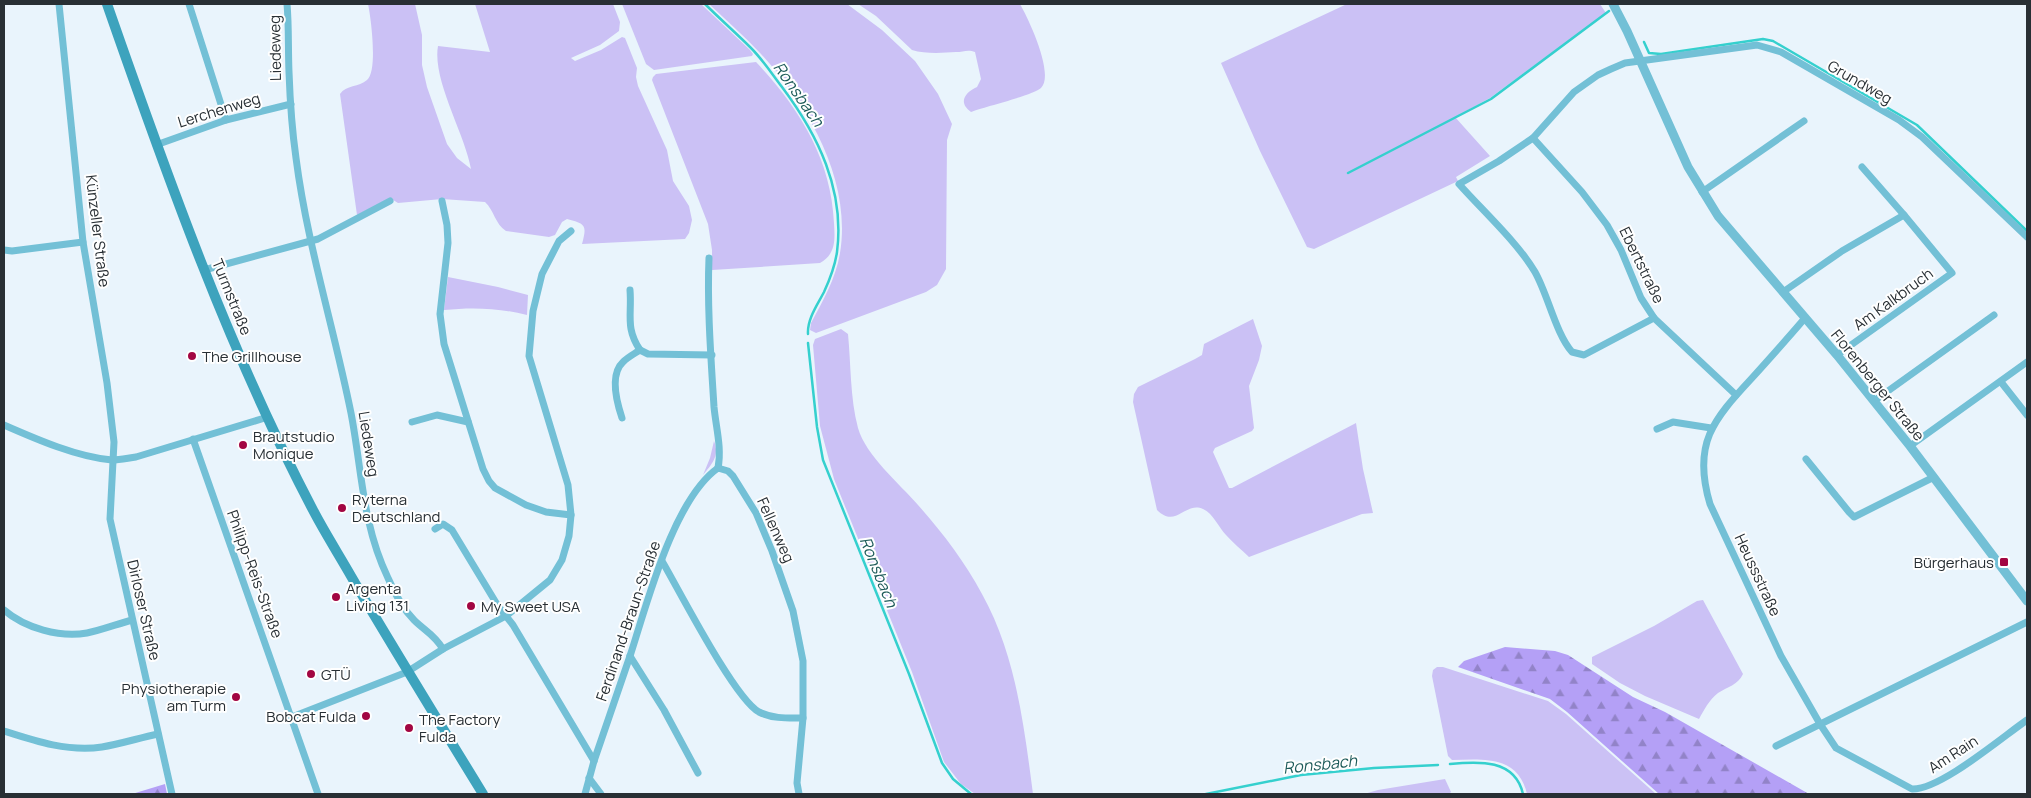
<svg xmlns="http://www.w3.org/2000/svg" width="2031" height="798" viewBox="0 0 2031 798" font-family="Manrope,sans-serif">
<defs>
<pattern id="forest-firs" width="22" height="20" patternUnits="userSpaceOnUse" patternTransform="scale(1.25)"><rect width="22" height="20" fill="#b4a0f6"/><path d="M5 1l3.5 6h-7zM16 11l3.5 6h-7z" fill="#9283c8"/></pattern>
</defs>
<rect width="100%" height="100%" fill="#e9f4fc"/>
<g fill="#cbc1f5">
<path d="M368,4h47l7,31v30l5,22 20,57 10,14 14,11c-6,-35 -39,-89 -33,-123l52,6 -15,-48h138l7,18 -1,9 -19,14 -29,13 4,3 26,-11 21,-13 3,1 12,30 -1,9 2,9 29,64 6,31 16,25 3,14 -3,13 -4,6 -103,5c5,-19 4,-20 -15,-25l-5,3 -7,13 -6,2 -43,-6c-11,-7 -12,-21 -21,-29l-43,-3 -44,4 -8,-5 -33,17 -17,-121c6,-9 19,-7 27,-14 11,-9 4,-62 1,-76z"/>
<polygon points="622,4 701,4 750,50 753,54 752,56 654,70 646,64"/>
<path d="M709,4h138l35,26 33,31 23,33 14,30 -5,16 -1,129 -9,16 -11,7 -110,41 -6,-3 1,-7c12,-22 25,-45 29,-70 12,-73 -32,-148 -79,-199 -17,-18 -35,-34 -52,-50z"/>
<path d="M858,4h162c8,14 35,70 21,84 -7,7 -58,19 -70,24 -14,-10 -5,-20 6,-25l4,-8 -6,-27c-7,-3 -12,0 -19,0 -14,1 -31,2 -44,-2l-36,-34z"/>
<polygon points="1347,4 1600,4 1606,13 1490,98 1455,117 1490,156 1456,177 1458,181 1314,249 1307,247 1260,151 1221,63"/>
<path d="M756,62c43,46 75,96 78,161 1,17 2,31 -14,40l-108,7v-20l-4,-26 -56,-144 1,-3 3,-3z"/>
<path d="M448,277l50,10 30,8 -1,20c-28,-7 -54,-8 -83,-5z"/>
<path d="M1253,319l9,27 -3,14 -10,26 5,42 -2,3 -37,17 -2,4 16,36h3l124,-65 7,46 10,44 -11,1 -113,43c-7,-7 -16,-14 -23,-22 -7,-7 -13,-22 -23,-26 -18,-8 -27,20 -46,1l-24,-108 1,-8 4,-7 57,-28 7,-4 2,-11z"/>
<path d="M841,329l7,5c3,30 2,64 10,94 8,28 41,55 60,77 24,27 47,57 64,89 34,61 42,132 51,200h-58l-14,-10 -17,-22 -32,-90 -78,-193 -14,-53 -7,-81 2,-6z"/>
<path d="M714,441c6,15 -2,23 -11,34l7,-17z"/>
<path d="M1703,600l40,74c-5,11 -16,13 -25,19 -9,7 -14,17 -19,26l-54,-23 -25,-13 -28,-19v-7l62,-31 43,-25z"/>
<path d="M1437,667h6l105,34 18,13 90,80h-129c-9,-39 -44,-35 -75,-34l-4,-4 -16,-80 1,-6z"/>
<polygon points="1445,779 1451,792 1449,794 1364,794 1378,790"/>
</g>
<g fill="url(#forest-firs)">
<polygon points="1505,647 1555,651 1568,655 1633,697 1665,712 1809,794 1659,794 1567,712 1550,699 1458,667 1464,661"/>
<polygon points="165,784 167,794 132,794"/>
</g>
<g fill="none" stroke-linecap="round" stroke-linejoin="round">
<g stroke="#35d0ce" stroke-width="2.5">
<path d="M705,4c15,15 31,29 46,44 12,12 21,26 31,39 36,48 63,103 55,165 -2,14 -7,27 -13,40 -6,12 -17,27 -16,42"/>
<polyline points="1644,42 1649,53 1661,54 1763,39 1773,41 1917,125 2027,231"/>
<polyline points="1348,173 1491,99 1609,11"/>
<polyline points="808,343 817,427 823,460 909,674 942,763 953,779 971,794"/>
<path d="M1450,764c29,-3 65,-5 73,30"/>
<polyline points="1206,794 1301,775 1374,768 1438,765"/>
</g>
<g stroke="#73c0d6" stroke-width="7">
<polyline points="59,4 83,242 107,383 114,442 110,519 172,794"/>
<polyline points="189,4 226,120"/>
<path d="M287,4c2,22 1,45 2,68 1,28 3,58 7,86 11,86 38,170 55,255 11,57 11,111 37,165 6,14 15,31 26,42 11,11 20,14 29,29l-36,23 -115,45"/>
<polyline points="1533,138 1582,192 1607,225 1621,250 1641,298 1654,318 1736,395"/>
<polyline points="156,145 226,120 291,104"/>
<polyline points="1702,192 1804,121"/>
<polyline points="442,201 447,225 448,243 440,314 444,344 483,469 489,481 495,488 526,505 546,512 571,515"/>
<polyline points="4,250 12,251 83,242"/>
<path d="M709,258c-2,49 2,100 5,149 2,21 8,41 4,61"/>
<polyline points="204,270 318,239 390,201"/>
<path d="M630,290c2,25 -5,37 10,60"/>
<polyline points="1783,292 1842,251 1904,215"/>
<path d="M1654,318l-70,37 -12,-3c-16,-18 -24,-57 -37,-80 -17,-29 -53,-62 -76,-88l40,-23 34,-23 41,-46 24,-17 13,-6 14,-6 132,-18 24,7 118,68 23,17 105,100"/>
<path d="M1805,318c-17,20 -35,40 -53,60 -39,42 -60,66 -42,126l71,152 39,68 16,24 76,41c28,1 89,-51 115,-69"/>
<polyline points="1837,355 1952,273 1904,215 1862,167"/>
<polyline points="2001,382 2027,415"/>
<polyline points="1874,401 1994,315"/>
<path d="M622,418c-5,-15 -13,-43 1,-56 5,-5 11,-8 17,-12l8,4 64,1"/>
<polyline points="412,422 437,415 468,422"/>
<path d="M4,425c32,14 73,32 108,35 8,0 16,-2 24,-3l132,-40"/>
<polyline points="1657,429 1673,422 1711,428"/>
<polyline points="193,439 318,794"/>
<polyline points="1910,446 2027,362"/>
<polyline points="1806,459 1849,512 1854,517 1934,477"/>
<polyline points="718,468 728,471 733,476 756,513 772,551 793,611 803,661 803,718 797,783 799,794"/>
<polyline points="435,529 443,524 452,530 498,606 513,625 594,761"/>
<path d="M662,561c17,29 72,137 97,151 14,7 29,6 44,6"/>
<path d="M4,610c21,18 56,28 83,23 15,-3 30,-9 45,-13"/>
<polyline points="443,649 506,616 550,580 562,560 569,536 571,515 568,485 529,356 533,311 542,274 559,241 571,231"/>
<polyline points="630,656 664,710 698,773"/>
<path d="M4,731c31,10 64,21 98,16 18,-3 37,-9 56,-13"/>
<polyline points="1776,746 2027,622"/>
<polyline points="589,778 601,794"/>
<path d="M585,794l9,-33c12,-35 24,-70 36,-105 17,-52 43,-156 88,-188"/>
</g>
<polyline stroke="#73c0d6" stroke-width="9" points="1613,4 1627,31 1688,167 1718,216 1837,355 1910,446 2027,601"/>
<path stroke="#3da3bd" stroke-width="10" d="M107,4c60,172 121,344 206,506 13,25 28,48 42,73 42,71 85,141 128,211"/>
</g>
<g fill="#a20642" stroke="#fff" stroke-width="2">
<circle cx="192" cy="356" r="5"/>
<circle cx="243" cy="445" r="5"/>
<circle cx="342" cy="508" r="5"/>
<rect x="1999" y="557" width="10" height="10" rx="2.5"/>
<circle cx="336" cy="597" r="5"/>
<circle cx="471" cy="606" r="5"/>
<circle cx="311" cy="674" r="5"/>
<circle cx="236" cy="697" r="5"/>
<circle cx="366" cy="716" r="5"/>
<circle cx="409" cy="728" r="5"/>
</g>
<g text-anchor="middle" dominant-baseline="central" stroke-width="4" stroke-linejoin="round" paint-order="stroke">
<g font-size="15" fill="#282f34" stroke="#fff">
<text transform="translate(275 48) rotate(-91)">Liedeweg</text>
<text transform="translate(1860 82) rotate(30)">Grundweg</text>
<text transform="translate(219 110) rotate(-17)">Lerchenweg</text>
<text transform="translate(98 231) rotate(83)">Künzeller Straße</text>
<text transform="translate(1642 265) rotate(64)">Ebertstraße</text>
<text transform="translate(232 297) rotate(68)">Turmstraße</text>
<text transform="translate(1893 299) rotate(-36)">Am Kalkbruch</text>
<text transform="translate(1878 385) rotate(51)">Florenberger Straße</text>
<text transform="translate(369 444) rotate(81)">Liedeweg</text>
<text transform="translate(776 530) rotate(66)">Fellenweg</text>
<text transform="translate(255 574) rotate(70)">Philipp-Reis-Straße</text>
<text transform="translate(1758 575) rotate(65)">Heussstraße</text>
<text transform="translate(144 610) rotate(77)">Dirloser Straße</text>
<text transform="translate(628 621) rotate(-71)">Ferdinand-Braun-Straße</text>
<text transform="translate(1953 754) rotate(-33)">Am Rain</text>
</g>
<g font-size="15" fill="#282f34" stroke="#fff" text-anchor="start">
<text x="202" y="356">The Grillhouse</text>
<text x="253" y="436">Brautstudio<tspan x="253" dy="17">Monique</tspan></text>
<text x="352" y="499">Ryterna<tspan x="352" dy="17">Deutschland</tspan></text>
<text x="1994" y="562" text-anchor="end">Bürgerhaus</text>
<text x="346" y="588">Argenta<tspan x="346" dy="17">Living 131</tspan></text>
<text x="481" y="606">My Sweet USA</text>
<text x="321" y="674">GTÜ</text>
<text x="226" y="688" text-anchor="end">Physiotherapie<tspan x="226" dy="17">am Turm</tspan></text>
<text x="356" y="716" text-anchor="end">Bobcat Fulda</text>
<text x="419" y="719">The Factory<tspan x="419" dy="17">Fulda</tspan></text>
</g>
<g font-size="16" font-style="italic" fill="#1e5b5a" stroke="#fff">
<text transform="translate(799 94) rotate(55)">Ronsbach</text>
<text transform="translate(879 572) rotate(68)">Ronsbach</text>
<text transform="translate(1320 764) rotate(-6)">Ronsbach</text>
</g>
</g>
<rect width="2031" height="798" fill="none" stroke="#282f34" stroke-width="10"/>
</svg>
